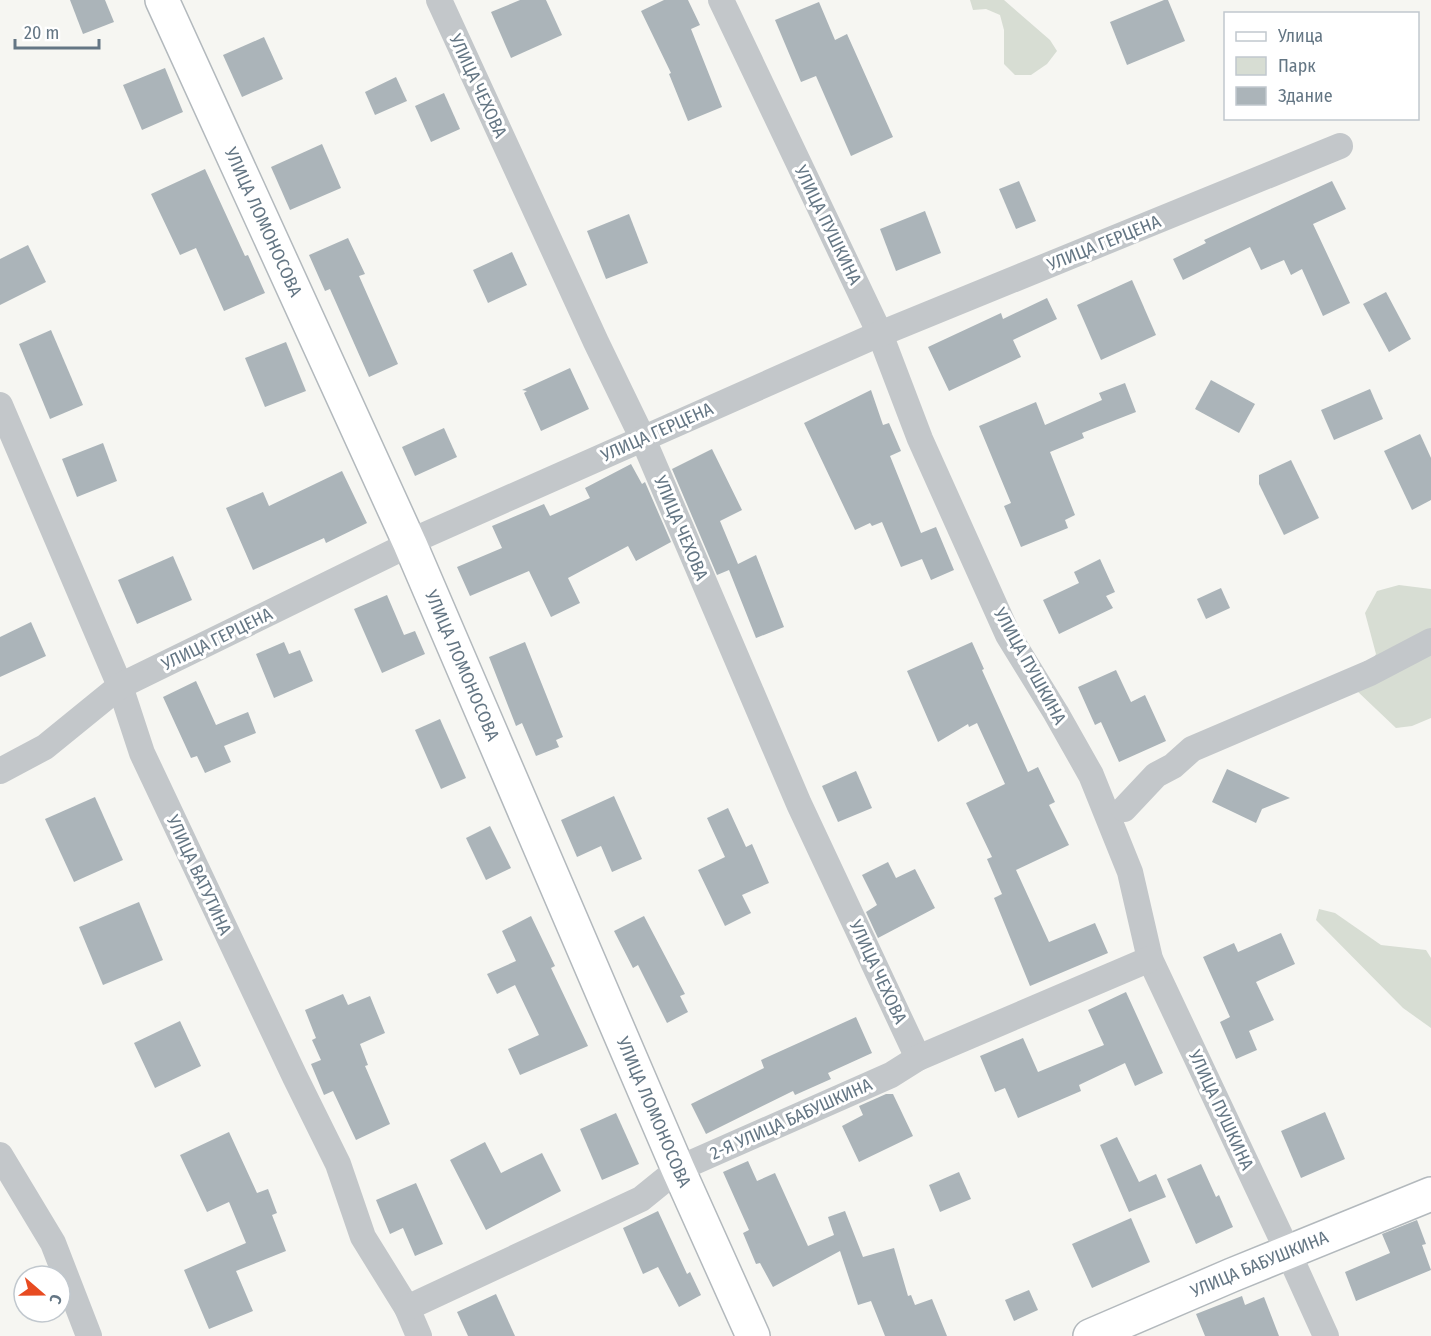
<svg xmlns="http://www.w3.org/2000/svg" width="1431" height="1336" viewBox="0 0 1431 1336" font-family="'Fira Sans Condensed',sans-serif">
<rect width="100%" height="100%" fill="#f6f6f2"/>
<g fill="#d7ddd3">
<polygon points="970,0 1004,0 1050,40 1057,51 1047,64 1031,75 1015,75 1004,64 1004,30 1000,15 986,9 973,10"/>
<polygon points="1399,585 1431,589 1431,718 1412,726 1396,728 1356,690 1376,654 1365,613 1377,591"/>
<polygon points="1319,909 1335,913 1381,945 1426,950 1431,958 1431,1028 1403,1008 1316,920"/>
</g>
<g fill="#abb4b9">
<polygon points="70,0 105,0 114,22 83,34"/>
<polygon points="520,0 546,0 562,35 511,58 491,12"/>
<polygon points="664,0 688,0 700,25 691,29 722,107 688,121 669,74 671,73 641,11"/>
<polygon points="1164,0 1168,0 1185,41 1127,65 1110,22"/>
<polygon points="819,2 835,40 847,34 893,137 851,156 816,76 801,82 775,20"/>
<polygon points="264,37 283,79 242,97 223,55"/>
<polygon points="165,68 183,112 142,130 123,85"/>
<polygon points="396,77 407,101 375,115 365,92"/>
<polygon points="444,93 460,129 431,142 415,106"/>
<polygon points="322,144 341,188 290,210 271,167"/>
<polygon points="205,169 245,256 248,255 265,293 224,311 196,248 180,255 151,194"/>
<polygon points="1019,181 1036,221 1016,229 999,189"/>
<polygon points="1332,181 1346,209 1313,224 1350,303 1323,316 1302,269 1291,275 1284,260 1261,270 1250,247 1183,280 1173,259 1206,243 1204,240"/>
<polygon points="925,211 941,253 896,271 880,229"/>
<polygon points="629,214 648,263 606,279 587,231"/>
<polygon points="348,238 365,274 359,276 398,364 369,377 330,289 325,291 309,255"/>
<polygon points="28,245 46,282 0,305 0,259"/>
<polygon points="512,252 527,285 488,303 473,270"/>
<polygon points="1132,280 1156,335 1101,360 1077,305"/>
<polygon points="1386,292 1411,339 1389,352 1363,304"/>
<polygon points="1047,298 1057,319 1013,340 1021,357 949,391 928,347 1001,313 1003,319"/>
<polygon points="51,330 83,405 50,419 19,344"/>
<polygon points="286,342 306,391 265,407 245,358"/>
<polygon points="570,368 589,409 541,431 524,393 527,391 522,390"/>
<polygon points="1211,380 1255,404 1239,433 1195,409"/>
<polygon points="1125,383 1136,412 1082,433 1084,438 1050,452 1075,515 1065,520 1068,528 1021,547 1004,506 1011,503 979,426 1036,402 1045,425 1102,400 1099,393"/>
<polygon points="1370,389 1383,419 1334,440 1321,410"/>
<polygon points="871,390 883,425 889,423 901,451 890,456 921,533 936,527 954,570 931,580 922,559 901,567 882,522 872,526 870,523 855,530 804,423"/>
<polygon points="444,428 457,457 415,476 402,447"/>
<polygon points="1420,434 1431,458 1431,500 1412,510 1384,451"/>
<polygon points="103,443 117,481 77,497 62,459"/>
<polygon points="712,449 742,510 720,521 738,564 756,555 784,627 756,638 729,570 717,575 672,469"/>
<polygon points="1291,460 1319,518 1284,535 1259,484 1259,475"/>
<polygon points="631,464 642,484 645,482 671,542 636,561 628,546 568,578 580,603 551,617 529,571 470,596 457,567 502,548 492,526 544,504 550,516 590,498 585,488"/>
<polygon points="342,471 367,523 326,543 324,538 253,570 226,508 263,492 269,506"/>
<polygon points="173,556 192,600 137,624 118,580"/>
<polygon points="1100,559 1115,592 1106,596 1113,608 1059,634 1043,600 1079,583 1074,572"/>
<polygon points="1221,588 1230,608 1206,619 1197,599"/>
<polygon points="387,595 404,635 415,631 425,654 382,673 354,609"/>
<polygon points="31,622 46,656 0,677 0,637"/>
<polygon points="284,642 289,654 300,650 313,681 274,698 256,654"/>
<polygon points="525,642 563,737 556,740 559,747 536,756 522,723 516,726 489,657"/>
<polygon points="972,642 984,669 982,670 1028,772 1038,767 1055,802 1049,805 1069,845 1016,870 1049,942 1095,923 1108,953 1030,986 994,898 1002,894 987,859 992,857 966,803 1005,784 977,723 969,727 968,724 938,742 907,671"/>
<polygon points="1116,670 1131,702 1145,695 1166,741 1119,762 1101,722 1095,725 1078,687"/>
<polygon points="196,681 216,725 248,712 256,733 224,746 231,762 205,773 197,756 191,758 163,697"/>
<polygon points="440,719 466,778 441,789 415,730"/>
<polygon points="1227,769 1290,798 1262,809 1256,823 1212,802"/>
<polygon points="856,771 872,808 838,822 822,786"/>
<polygon points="614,796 642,859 612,872 601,846 577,857 561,820"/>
<polygon points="95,797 123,860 74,882 45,819"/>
<polygon points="728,808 746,847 752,844 769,883 742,895 751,913 725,926 698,870 725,857 707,818"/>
<polygon points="490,826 511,868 486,880 466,838"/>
<polygon points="888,862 896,878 915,869 935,908 878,938 866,912 877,905 862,875"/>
<polygon points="139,902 163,960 103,985 79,927"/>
<polygon points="531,916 555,966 551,968 588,1046 520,1075 508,1049 539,1035 515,985 497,994 487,974 516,961 502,931"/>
<polygon points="644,916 685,994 680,996 688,1012 667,1023 638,965 633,968 614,931"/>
<polygon points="1281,933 1295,964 1256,982 1274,1020 1249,1031 1257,1050 1236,1059 1220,1022 1230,1017 1203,957 1234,943 1238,952"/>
<polygon points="1126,992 1163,1073 1135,1086 1125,1063 1079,1085 1081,1091 1018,1118 1005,1088 995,1092 980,1056 1023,1038 1038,1072 1104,1045 1088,1010"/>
<polygon points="343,994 348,1005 370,996 385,1033 360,1044 368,1065 365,1066 390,1124 356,1140 333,1091 324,1095 311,1064 321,1060 312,1040 316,1038 305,1010"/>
<polygon points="856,1017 872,1053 828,1073 831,1079 795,1095 793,1091 706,1134 691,1104 764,1068 761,1060"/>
<polygon points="180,1021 201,1066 155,1088 134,1043"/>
<polygon points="886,1094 893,1094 913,1136 859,1162 842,1126 863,1115 859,1106"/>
<polygon points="1325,1112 1345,1159 1301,1178 1281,1131"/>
<polygon points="616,1113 639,1164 602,1180 580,1129"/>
<polygon points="229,1132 257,1193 268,1189 277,1213 272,1215 286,1251 236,1271 253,1311 209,1329 184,1270 246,1243 229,1202 207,1212 180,1155"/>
<polygon points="1117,1137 1139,1182 1156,1174 1166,1197 1129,1212 1100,1145"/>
<polygon points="485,1142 501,1173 542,1153 561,1191 486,1230 450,1160"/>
<polygon points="748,1161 757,1181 775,1173 808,1246 834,1235 828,1217 845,1211 863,1257 894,1248 908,1296 911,1295 915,1305 932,1299 947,1336 885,1336 871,1301 858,1305 840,1251 773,1287 760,1263 756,1264 743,1233 749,1230 723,1172"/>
<polygon points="1201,1164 1216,1197 1219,1195 1233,1227 1196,1244 1167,1179"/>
<polygon points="959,1172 971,1199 940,1212 929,1185"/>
<polygon points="416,1183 443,1244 415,1256 403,1228 390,1234 376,1200"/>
<polygon points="658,1211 687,1274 690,1272 701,1295 679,1307 658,1267 643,1274 623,1228"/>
<polygon points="1131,1218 1150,1262 1092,1288 1072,1244"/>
<polygon points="1417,1220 1426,1244 1422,1245 1431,1270 1356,1301 1345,1272 1390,1253 1382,1234"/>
<polygon points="1029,1290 1038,1310 1014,1321 1005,1300"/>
<polygon points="496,1294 515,1336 468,1336 457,1312"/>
<polygon points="1242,1296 1245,1305 1264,1297 1279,1336 1205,1336 1196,1314"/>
</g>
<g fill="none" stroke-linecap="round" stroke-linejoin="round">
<g stroke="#b3b9bd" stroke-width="36">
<g id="secondary">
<path id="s1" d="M162,0l248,544 268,625 75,167"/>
<path id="s2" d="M1090,1336l142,-61 199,-81"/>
</g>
</g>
<g stroke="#c3c7ca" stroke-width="26">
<polyline points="439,0 596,342 643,439 799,804 918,1058"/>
<polyline points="721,0 880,334 920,439 1008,635 1056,713 1091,775 1130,872 1150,959 1288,1252 1326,1336"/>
<polyline points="0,405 120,686 142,753 295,1077 338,1164 363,1237 407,1308 419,1336"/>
<polyline points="0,771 45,747 120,686 410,544 423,536 870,338 1340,146"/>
<polyline points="1124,809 1156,775 1173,766 1192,749 1370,673 1431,641"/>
<polyline points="0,1155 53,1243 89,1336"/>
<polyline points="407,1308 641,1199 678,1169 891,1075 918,1058 1150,959"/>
</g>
<use href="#secondary" stroke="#fff" stroke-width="33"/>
</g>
<g text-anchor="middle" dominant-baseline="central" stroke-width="6" stroke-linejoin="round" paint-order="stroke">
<g font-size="18" fill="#647684" stroke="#fff">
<text transform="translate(478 86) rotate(65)">УЛИЦА ЧЕХОВА</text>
<text stroke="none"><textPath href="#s1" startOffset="244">УЛИЦА ЛОМОНОСОВА</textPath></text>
<text transform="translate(828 225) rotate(64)">УЛИЦА ПУШКИНА</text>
<text transform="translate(1104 243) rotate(-22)">УЛИЦА ГЕРЦЕНА</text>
<text transform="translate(657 432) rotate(-24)">УЛИЦА ГЕРЦЕНА</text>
<text transform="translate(681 528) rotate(67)">УЛИЦА ЧЕХОВА</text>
<text transform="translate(217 639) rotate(-26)">УЛИЦА ГЕРЦЕНА</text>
<text stroke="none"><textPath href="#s1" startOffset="730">УЛИЦА ЛОМОНОСОВА</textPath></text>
<text transform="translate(1030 666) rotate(61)">УЛИЦА ПУШКИНА</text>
<text transform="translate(199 875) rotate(65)">УЛИЦА ВАТУТИНА</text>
<text transform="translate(878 972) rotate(65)">УЛИЦА ЧЕХОВА</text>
<text transform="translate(1221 1110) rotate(65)">УЛИЦА ПУШКИНА</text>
<text stroke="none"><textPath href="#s1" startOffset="1216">УЛИЦА ЛОМОНОСОВА</textPath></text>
<text transform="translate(791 1119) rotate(-24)">2-Я УЛИЦА БАБУШКИНА</text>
<text stroke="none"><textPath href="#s2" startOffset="184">УЛИЦА БАБУШКИНА</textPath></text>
</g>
</g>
<rect x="1224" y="12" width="195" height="108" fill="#ffffff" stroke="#c1c8ce" stroke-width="1.5"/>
<rect x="1236" y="32" width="30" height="9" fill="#ffffff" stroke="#c1c8ce" stroke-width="1.5"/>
<text x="1278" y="42" font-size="18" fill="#647684">Улица</text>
<rect x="1236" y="57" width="30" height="18" fill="#d7ddd3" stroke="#c1c8ce" stroke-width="1.5"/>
<text x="1278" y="72" font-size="18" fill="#647684">Парк</text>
<rect x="1236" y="87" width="30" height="18" fill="#abb4b9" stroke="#c1c8ce" stroke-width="1.5"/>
<text x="1278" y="102" font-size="18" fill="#647684">Здание</text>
<g transform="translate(42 1294) rotate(110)"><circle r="28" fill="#ffffff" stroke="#c1c8ce" stroke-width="1.5"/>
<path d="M0-4.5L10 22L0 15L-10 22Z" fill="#e74b21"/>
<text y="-9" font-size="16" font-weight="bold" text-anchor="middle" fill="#647684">С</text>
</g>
<path d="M15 39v9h84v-9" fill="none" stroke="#647684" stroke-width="3"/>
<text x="24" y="39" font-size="18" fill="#647684" stroke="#ffffff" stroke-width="4.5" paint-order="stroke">20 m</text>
</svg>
